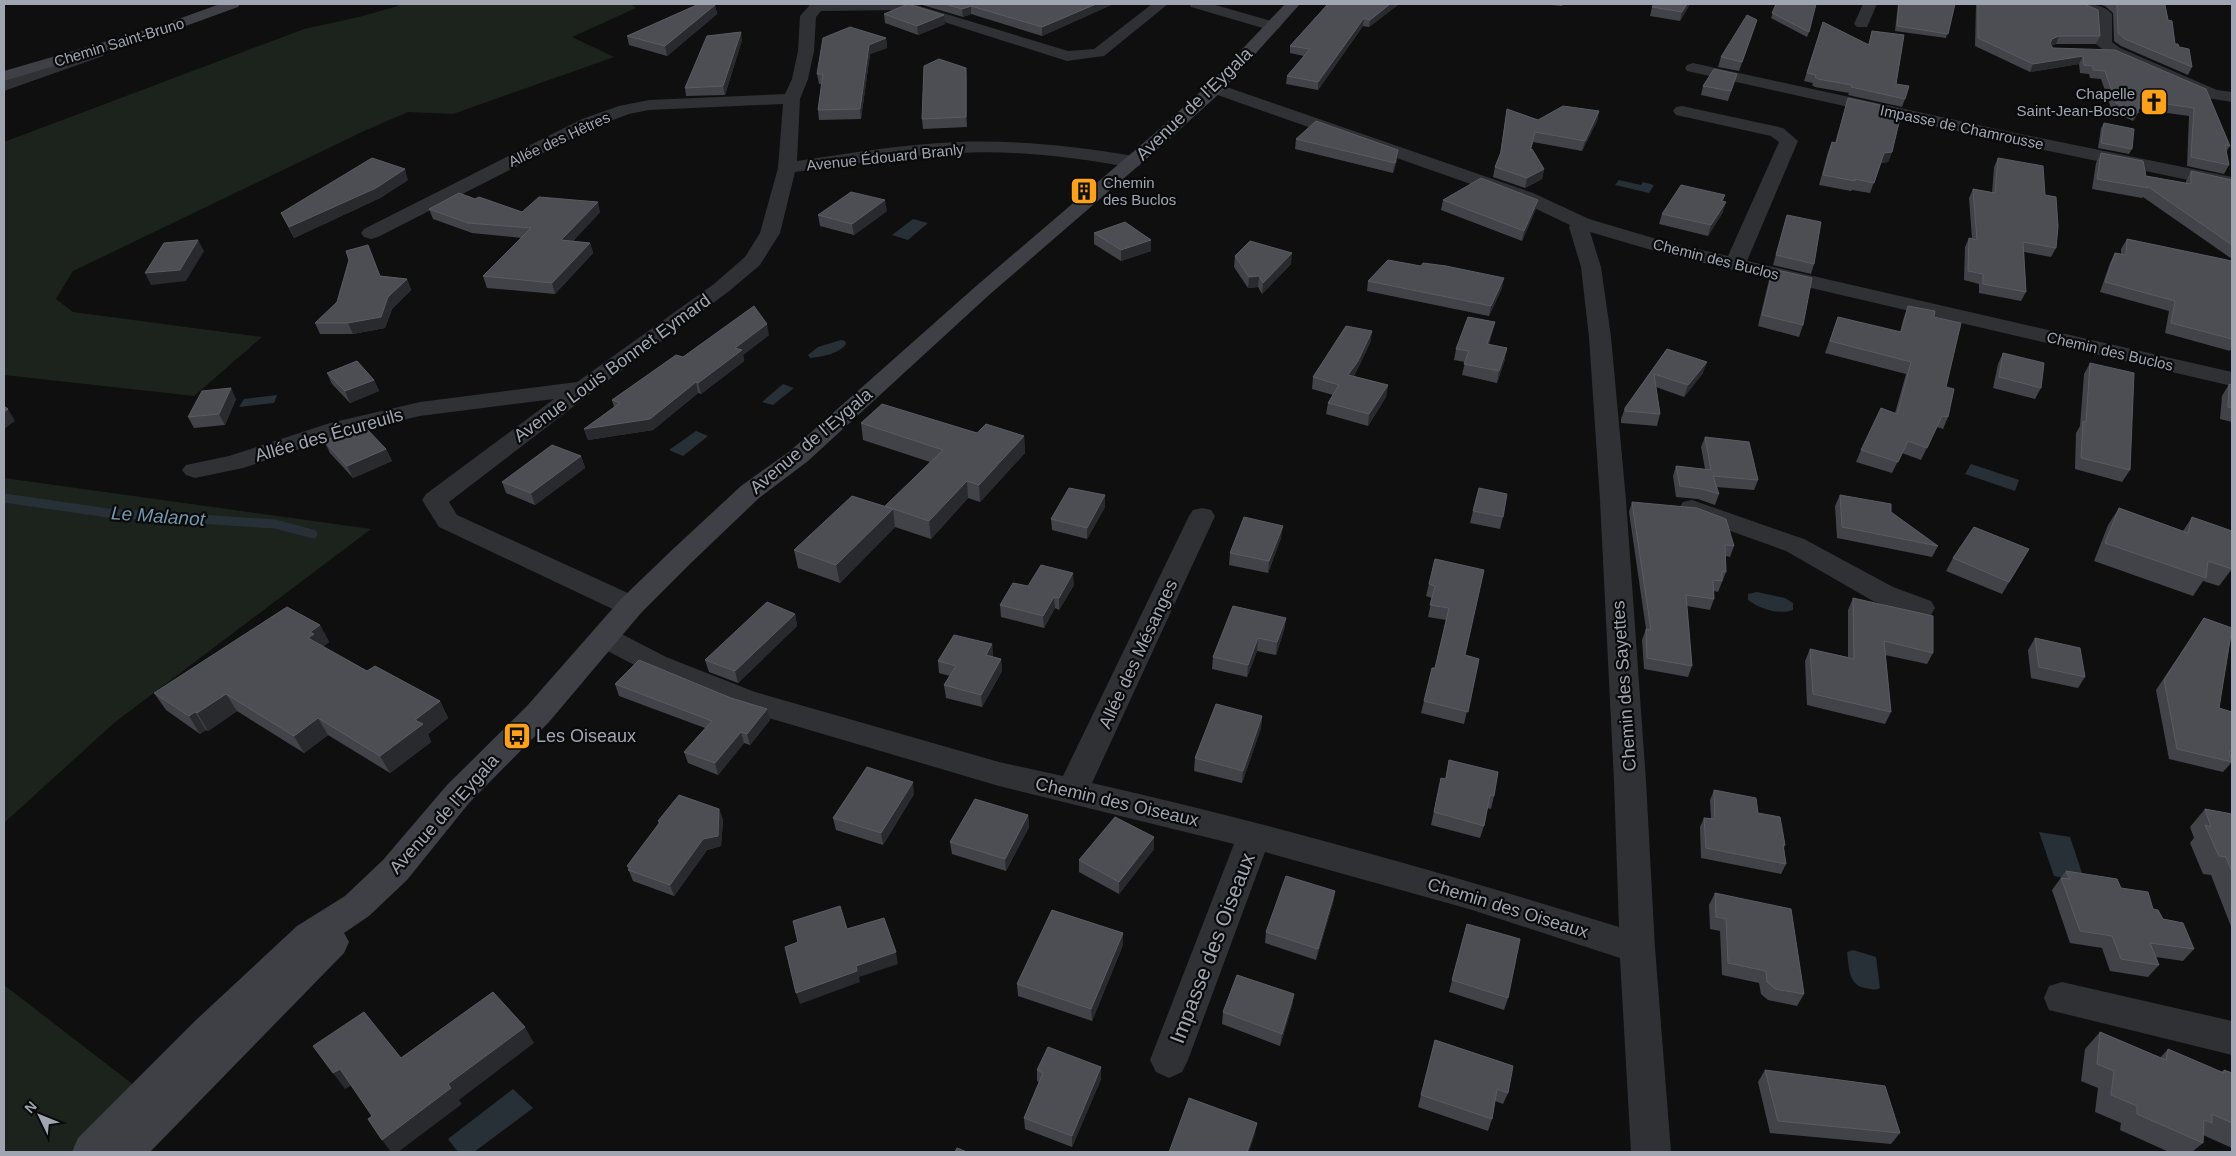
<svg xmlns="http://www.w3.org/2000/svg" width="2236" height="1156" viewBox="0 0 2236 1156" font-family="Helvetica,sans-serif">
<rect width="100%" height="100%" fill="#0f0f10"/>
<g fill="#1b231c">
<polygon points="396,4 631,4 636,8 572,37 614,57 453,114 408,112 364,131 73,271 56,299 73,312 262,337 194,396 4,375 4,142 304,29 359,17 398,6"/>
<polygon points="4,478 371,529 114,723 4,823"/>
<polygon points="4,985 148,1096 92,1152 4,1152"/>
</g>
<g fill="#273036">
<polygon points="1619,180 1641,185 1643,182 1654,185 1649,193 1615,185"/>
<polygon points="913,219 928,223 908,240 892,235"/>
<path d="M841,340l4,1 1,3c-7,10 -25,13 -36,14l-2,-3 10,-8z"/>
<polygon points="783,384 794,388 773,405 762,402"/>
<polygon points="277,395 274,403 239,407 244,399"/>
<polygon points="696,431 708,436 683,456 669,450"/>
<polygon points="1971,464 2019,480 2015,491 1965,474"/>
<path d="M1757,592l28,6 8,5v7c-14,5 -33,-1 -45,-10v-6z"/>
<polygon points="2039,832 2070,837 2085,882 2054,876"/>
<path d="M1853,950l23,7 4,31c-5,3 -9,1 -15,0 -17,-3 -16,-22 -18,-36z"/>
<polygon points="513,1089 533,1108 474,1152 458,1152 448,1139"/>
</g>
<g fill="none" stroke-linecap="round" stroke-linejoin="round">
<polyline stroke="#273036" stroke-width="9" points="4,498 108,513 275,524 313,534"/>
<g fill="#303135" fill-rule="evenodd">
<path d="M809,4h104l155,47 26,-2 58,-45h16l-64,52 -37,5 -145,-46 -19,-5 -82,1 -5,6 -2,34 -6,28 -8,20 -3,62c54,-8 107,-17 162,-19 59,-2 117,4 174,14l6,2 3,4 -3,4 -6,2c-58,-11 -116,-18 -175,-15 -55,3 -109,11 -163,19l-15,61 -20,32 -32,27 -137,101 -142,109 8,13 184,84 4,7 -4,7 -10,3 -10,-3 -182,-86 -17,-27 4,-6 128,-95 -134,17 -73,17 -104,35 -48,10 -9,-3 -4,-5 4,-5 43,-9 101,-33 90,-21 157,-20 137,-98 31,-27 15,-24 18,-65 5,-64 -134,6 -20,4 -35,13 -216,110 -7,2 -7,-2 -3,-4 3,-4 218,-110 37,-13 30,-6 136,-6 7,-15 6,-28 2,-35 9,-10z"/>
<polygon points="1189,4 1212,4 1278,23 1281,26 1278,29 1273,31 1191,7"/>
<polygon points="1863,4 1877,4 1867,27 1857,27 1854,24"/>
<path d="M2074,4c13,0 29,-1 38,10v28l8,6 97,42 15,2v10l-25,-4 -99,-44 -12,-10v-28l-20,-9z"/>
<polygon points="98,45 104,47 106,50 103,56 4,91 4,80 90,50 92,47"/>
<polygon points="1693,63 2006,131 2232,177 2232,189 2006,142 1687,71 1685,68 1687,65"/>
<path d="M1215,83l318,110 56,26 81,24 58,13 51,-114 -8,-6 -95,-21 -3,-4 3,-4 6,-1 101,22 15,13 -51,120 485,111v14l-567,-132 -75,-22 11,35 10,70 15,163 20,281 9,167 16,204h-40l-11,-194 -151,-49 -204,-57 -77,208 -6,12 -13,6 -13,-6 -6,-12 84,-216 -235,-58 -264,-78 -89,-37 -52,-27 -4,-7 4,-7 10,-3 10,3 52,27 89,35 244,70 64,14 126,-260 4,-6 9,-2 9,2 4,6 -123,267c177,40 353,90 527,144l-5,-146 -14,-281 -11,-163 -8,-70 -12,-40 1,-2 -51,-24 -310,-109 -2,-4 2,-4z"/>
<polygon points="1692,500 1804,539 1893,587 1931,601 1935,608 1931,615 1921,618 1873,601 1786,551 1683,514 1679,508 1683,502"/>
<polygon points="2062,982 2232,1021 2232,1055 2049,1010 2044,998 2049,986"/>
</g>
<g fill="#3e4045" fill-rule="evenodd">
<polygon points="220,4 240,4 238,7 169,32 4,81 4,71 159,26"/>
<polygon points="1285,4 1300,4 1221,92 1167,141 989,295 808,461 759,498 692,562 641,613 549,722 469,803 407,880 369,916 344,933 349,942 344,953 150,1152 72,1152 78,1138 196,1020 297,926 345,896 383,860 447,785 527,706 621,599 672,550 741,486 790,451 975,287 1155,133 1209,84"/>
</g>
</g>
<g fill="#424348">
<polygon points="919,4 1111,4 1111,5 1042,36 971,14 963,17"/>
<polygon points="1328,4 1399,4 1369,27 1363,26 1318,90 1286,84 1287,76 1304,56 1290,53 1290,46"/>
<polygon points="1540,4 1563,4 1562,6"/>
<polygon points="1654,4 1690,4 1680,21 1650,16 1652,7"/>
<polygon points="1776,4 1809,32 1807,37 1771,18"/>
<polygon points="1898,4 1955,4 1946,38 1895,31"/>
<polygon points="1976,4 2084,4 2100,36 2096,44 2056,44 2051,46 2053,48 2206,89 2230,146 2226,152 2229,165 2224,174 2187,166 2189,116 2138,109 2138,113 2133,121 2112,111 2101,79 2090,78 2089,74 2080,73 2079,64 2030,72 1975,46"/>
<polygon points="2097,4 2155,4 2168,20 2175,44 2179,47 2192,67 2188,75 2121,46 2114,41 2113,13 2105,6"/>
<polygon points="715,5 717,14 667,56 629,45 627,36"/>
<polygon points="884,14 945,24 918,35 885,23"/>
<polygon points="1823,22 1868,45 1872,31 1896,84 1905,99 1902,107 1848,95 1849,93 1815,87 1812,85 1813,83 1804,81"/>
<polygon points="1754,29 1739,71 1718,67 1721,57"/>
<polygon points="886,38 887,48 870,54 861,119 819,120 818,110 822,84 819,84 817,74"/>
<polygon points="742,40 725,95 686,96 685,88"/>
<polygon points="966,68 967,127 923,129 922,119"/>
<polygon points="1737,74 1728,101 1701,95 1703,86"/>
<polygon points="1848,98 1892,152 1888,162 1881,163 1870,193 1852,190 1851,191 1819,185 1828,152 1832,142 1835,143"/>
<polygon points="1507,109 1538,120 1599,111 1597,121 1582,151 1533,142 1531,150 1544,169 1542,179 1525,188 1493,177 1495,167 1500,154"/>
<polygon points="2104,123 2132,149 2129,154 2098,148 2101,128"/>
<polygon points="1296,139 1397,160 1393,173 1295,149"/>
<polygon points="2101,153 2146,176 2186,183 2186,181 2191,171 2232,180 2232,259 2143,197 2142,198 2092,189 2096,163"/>
<polygon points="1998,158 2045,195 2056,248 2051,257 2024,252 2026,292 2021,301 1979,293 1979,284 1964,280 1965,247 1969,238 1972,239 1969,198 1973,189 1992,193 1994,167"/>
<polygon points="408,180 380,198 294,238 281,213"/>
<polygon points="1725,195 1723,201 1723,212 1708,236 1659,224 1662,214"/>
<polygon points="475,199 522,212 600,212 573,241 590,243 593,253 555,294 487,288 483,276 522,238 472,233 433,219 429,209"/>
<polygon points="1443,200 1538,200 1535,211 1522,241 1441,210"/>
<polygon points="887,211 854,235 820,226 818,215"/>
<polygon points="1787,215 1814,264 1811,274 1773,265"/>
<polygon points="1094,233 1151,240 1151,251 1121,261 1094,244"/>
<polygon points="2127,239 2232,261 2232,347 2230,351 2165,333 2169,311 2100,292 2110,263 2115,253 2121,254 2121,249"/>
<polygon points="1235,256 1291,264 1262,294 1258,287 1248,288 1234,267"/>
<polygon points="1773,269 1803,325 1799,337 1758,326 1769,280"/>
<polygon points="380,276 407,279 411,290 392,309 385,328 353,334 320,334 315,323"/>
<polygon points="1368,281 1502,288 1489,316 1367,291"/>
<polygon points="1908,306 1934,317 1946,387 1948,417 1943,429 1937,427 1921,460 1902,453 1892,473 1856,462 1861,450 1895,413 1906,374 1825,353 1838,317 1900,332 1904,317"/>
<polygon points="1495,322 1489,344 1505,359 1497,383 1462,375 1465,362 1454,360 1456,349"/>
<polygon points="1372,331 1370,343 1356,372 1354,376 1388,385 1386,397 1368,426 1326,414 1328,403 1333,395 1312,389 1313,377"/>
<polygon points="769,335 743,355 744,361 701,394 698,393 653,430 588,440 584,429 614,407 612,400 683,357"/>
<polygon points="1667,349 1703,373 1684,397 1656,387 1660,414 1657,426 1621,423 1621,419 1625,408"/>
<polygon points="2003,353 2041,388 2035,399 1993,388 1998,364"/>
<polygon points="2090,363 2130,470 2122,482 2075,469 2076,433 2080,426 2084,374"/>
<polygon points="327,373 374,380 379,391 350,403 332,384"/>
<polygon points="2229,384 2232,385 2232,422 2220,419 2222,396"/>
<polygon points="236,399 225,425 194,428 188,417"/>
<polygon points="861,423 977,433 1024,436 1025,453 980,502 968,498 931,539 895,527 840,583 798,568 794,550 885,507 930,462 863,440"/>
<polygon points="1705,437 1758,480 1754,490 1716,487 1719,494 1715,505 1698,499 1676,497 1673,476 1676,466 1705,469 1701,447"/>
<polygon points="324,441 386,449 392,461 353,478 330,453"/>
<polygon points="581,456 585,468 535,505 506,493 502,482"/>
<polygon points="1840,495 1938,546 1932,557 1837,538 1835,506"/>
<polygon points="1632,502 1734,546 1730,557 1726,556 1726,572 1718,592 1714,591 1714,599 1710,610 1687,606 1692,666 1688,677 1644,669 1642,640 1646,629 1629,512"/>
<polygon points="1105,507 1087,539 1052,530 1051,519"/>
<polygon points="2119,508 2183,531 2192,517 2232,569 2219,586 2203,581 2193,596 2094,561 2108,525"/>
<polygon points="1473,511 1503,517 1500,529 1470,523"/>
<polygon points="1281,538 1268,573 1229,565 1230,553"/>
<polygon points="2029,549 2002,594 1946,571 1953,558"/>
<polygon points="1435,559 1465,655 1479,659 1464,724 1421,713 1424,701 1435,668 1446,620 1428,617 1432,598 1426,596"/>
<polygon points="1074,585 1059,610 1055,608 1044,628 1001,617 1000,605 1028,586"/>
<polygon points="1853,598 1933,653 1927,664 1885,655 1891,712 1885,724 1807,705 1805,661 1810,649 1848,657 1848,610"/>
<polygon points="795,614 797,626 738,683 709,672 705,660"/>
<polygon points="1286,618 1284,630 1276,655 1257,651 1247,677 1212,669 1213,657"/>
<polygon points="2204,618 2219,708 2232,723 2232,763 2231,763 2223,772 2169,759 2156,690"/>
<polygon points="320,625 329,642 322,647 367,671 440,701 448,718 428,734 431,742 390,773 328,735 304,753 237,711 208,731 206,730 200,734 166,710 154,693"/>
<polygon points="2035,638 2085,677 2078,688 2031,678 2028,650"/>
<polygon points="992,644 993,657 1001,659 1002,671 982,707 946,698 944,685 950,676 939,673 938,661"/>
<polygon points="615,684 731,698 770,720 750,745 744,743 718,775 688,763 684,752 705,728 619,696"/>
<polygon points="1262,716 1261,728 1242,783 1194,771 1195,758"/>
<polygon points="1449,760 1494,796 1491,809 1487,808 1484,826 1480,838 1431,825 1441,778 1445,779"/>
<polygon points="1714,790 1758,813 1785,845 1784,848 1786,864 1781,874 1701,858 1700,827 1704,818 1711,819 1710,800"/>
<polygon points="914,794 883,845 836,830 833,818"/>
<polygon points="719,809 723,820 721,846 707,850 674,896 633,881 627,866 659,824 658,821"/>
<polygon points="2205,809 2232,814 2232,929 2211,875 2203,874 2190,843 2194,838 2190,827"/>
<polygon points="1028,815 1029,827 1006,871 952,854 950,842"/>
<polygon points="1154,837 1154,849 1119,894 1079,872 1079,860"/>
<polygon points="2066,871 2121,888 2153,909 2194,949 2183,961 2156,957 2159,965 2148,977 2110,971 2102,948 2070,943 2052,890"/>
<polygon points="1335,891 1333,903 1316,960 1265,943 1266,932"/>
<polygon points="1715,893 1804,994 1797,1006 1768,1000 1761,994 1759,983 1722,975 1720,931 1710,929 1709,905"/>
<polygon points="1467,924 1508,998 1504,1010 1449,992"/>
<polygon points="1123,945 1092,1021 1018,996 1017,984"/>
<polygon points="1294,994 1292,1006 1280,1046 1222,1024 1223,1012"/>
<polygon points="2100,1032 2160,1058 2168,1049 2221,1072 2224,1070 2232,1073 2232,1148 2203,1135 2203,1143 2192,1152 2169,1152 2120,1130 2121,1123 2095,1112 2098,1088 2081,1081 2085,1049"/>
<polygon points="1435,1040 1508,1093 1503,1104 1495,1101 1492,1119 1488,1131 1418,1107"/>
<polygon points="1037,1070 1101,1079 1072,1147 1025,1129 1024,1118 1039,1082 1037,1081"/>
<polygon points="1765,1070 1900,1133 1891,1144 1770,1133 1758,1082"/>
</g>
<g fill="#292a2d">
<polygon points="1096,4 1111,4 1111,5 1042,36 1042,27"/>
<polygon points="1390,4 1399,4 1369,27 1370,20"/>
<polygon points="1687,4 1690,4 1680,21 1682,12"/>
<polygon points="715,5 717,14 667,56 665,46"/>
<polygon points="971,6 971,14 963,17 962,9"/>
<polygon points="944,15 945,24 918,35 917,26"/>
<polygon points="1364,18 1363,26 1318,90 1318,82"/>
<polygon points="741,32 742,40 725,95 723,86"/>
<polygon points="2059,36 2056,44 2048,47 2052,39"/>
<polygon points="886,38 887,48 870,54 861,119 860,109 869,45"/>
<polygon points="2083,56 2079,64 2030,72 2033,64"/>
<polygon points="966,68 967,78 967,127 966,117"/>
<polygon points="1599,111 1597,121 1582,151 1585,141"/>
<polygon points="1398,150 1397,160 1393,173 1395,163"/>
<polygon points="1892,152 1888,162 1880,163 1884,153"/>
<polygon points="405,169 408,180 380,198 294,238 289,227"/>
<polygon points="1544,169 1542,179 1525,188 1527,178"/>
<polygon points="885,200 887,211 854,235 852,224"/>
<polygon points="1538,200 1535,211 1522,241 1524,231"/>
<polygon points="598,202 600,212 564,251 561,240"/>
<polygon points="1726,202 1723,212 1708,236 1711,225"/>
<polygon points="198,240 204,251 186,281 151,285 145,273"/>
<polygon points="1151,240 1151,251 1121,261 1121,250"/>
<polygon points="590,243 593,253 555,294 552,283"/>
<polygon points="1292,253 1291,264 1262,294 1263,283"/>
<polygon points="1259,276 1258,287 1248,288 1249,277"/>
<polygon points="1504,278 1502,288 1489,316 1491,306"/>
<polygon points="407,279 411,290 392,309 385,328 353,334 348,323 388,297"/>
<polygon points="1495,322 1492,333 1484,355 1487,344"/>
<polygon points="767,324 769,335 743,355 744,361 701,394 698,383 735,348"/>
<polygon points="1372,331 1370,343 1356,372 1346,386 1348,375"/>
<polygon points="1507,348 1505,359 1497,383 1499,371"/>
<polygon points="1707,362 1703,373 1684,397 1688,385"/>
<polygon points="374,380 379,391 350,403 345,391"/>
<polygon points="696,382 698,393 653,430 588,440 584,429"/>
<polygon points="1388,385 1386,397 1368,426 1369,414"/>
<polygon points="231,388 236,399 225,425 219,414"/>
<polygon points="8,409 15,421 4,429 4,412"/>
<polygon points="1024,436 1025,453 980,502 979,485"/>
<polygon points="386,449 392,461 353,478 347,466"/>
<polygon points="581,456 585,468 535,505 531,493"/>
<polygon points="967,481 968,498 931,539 929,521"/>
<polygon points="1105,495 1105,507 1087,539 1087,528"/>
<polygon points="893,509 895,527 840,583 836,565"/>
<polygon points="1283,526 1281,538 1268,573 1269,561"/>
<polygon points="1073,573 1074,585 1059,610 1059,598"/>
<polygon points="1054,597 1055,608 1044,628 1043,616"/>
<polygon points="795,614 797,626 738,683 735,671"/>
<polygon points="1286,618 1284,630 1276,655 1277,642"/>
<polygon points="320,625 329,642 321,647 308,638 310,632"/>
<polygon points="1258,638 1257,651 1247,677 1248,665"/>
<polygon points="992,644 993,656 987,667 986,655"/>
<polygon points="1001,659 1002,671 982,707 981,695"/>
<polygon points="226,694 237,711 208,731 197,713"/>
<polygon points="440,701 448,718 428,734 431,742 390,773 380,756 415,720"/>
<polygon points="767,709 770,720 750,745 747,734"/>
<polygon points="195,712 206,730 200,734 189,716"/>
<polygon points="1262,716 1261,728 1242,783 1243,771"/>
<polygon points="318,718 328,735 304,753 294,736"/>
<polygon points="741,732 744,743 718,775 715,763"/>
<polygon points="913,782 914,794 883,845 881,833"/>
<polygon points="719,809 723,820 721,846 707,850 674,896 670,885"/>
<polygon points="1028,815 1029,827 1006,871 1005,859"/>
<polygon points="1154,837 1154,849 1119,894 1119,882"/>
<polygon points="1335,891 1333,903 1316,960 1318,949"/>
<polygon points="1123,933 1123,945 1092,1021 1091,1009"/>
<polygon points="896,952 898,964 859,977 860,982 800,1004 796,993 856,966"/>
<polygon points="1294,994 1292,1006 1280,1046 1282,1034"/>
<polygon points="525,1027 534,1043 459,1100 462,1104 398,1152 391,1152 382,1140 448,1084"/>
<polygon points="1101,1067 1101,1079 1072,1147 1072,1136"/>
<polygon points="340,1069 352,1085 345,1089 333,1073"/>
<polygon points="1257,1123 1255,1134 1249,1152 1247,1152"/>
</g>
<g fill="#4c4e53" stroke="#595c62">
<polygon points="699,4 714,4 715,5 665,46 627,36"/>
<polygon points="908,4 944,15 917,26 884,14"/>
<polygon points="945,4 1096,4 1042,27 971,6 962,9"/>
<polygon points="1328,4 1390,4 1370,20 1364,18 1318,82 1287,76 1310,49 1290,46"/>
<polygon points="1654,4 1687,4 1682,12 1652,7"/>
<polygon points="1776,4 1816,4 1809,32 1772,13"/>
<polygon points="1899,4 1955,4 1948,34 1897,26"/>
<polygon points="1978,4 2084,4 2098,10 2100,36 2059,36 2052,39 2050,44 2053,48 2115,50 2206,89 2230,146 2225,145 2229,165 2191,157 2194,108 2139,100 2138,113 2116,103 2105,71 2093,70 2093,66 2084,65 2083,56 2033,64 1978,38"/>
<polygon points="2115,4 2155,4 2165,5 2168,20 2172,21 2175,44 2178,44 2179,47 2189,49 2192,67 2125,39 2118,33 2117,5"/>
<polygon points="1747,15 1757,20 1742,62 1721,57"/>
<polygon points="1823,22 1869,45 1872,31 1904,35 1896,84 1909,86 1905,99 1851,87 1852,85 1818,79 1815,77 1816,75 1807,73"/>
<polygon points="850,27 886,38 869,45 860,109 818,110 823,74 817,74 823,38"/>
<polygon points="741,32 723,86 685,88 707,36"/>
<polygon points="939,59 966,68 966,117 922,119 924,66"/>
<polygon points="1714,69 1737,74 1731,91 1703,86"/>
<polygon points="1848,98 1902,110 1892,152 1884,153 1874,183 1855,179 1855,181 1823,175 1832,142 1836,143"/>
<polygon points="1563,106 1599,111 1585,141 1535,132 1530,151 1532,149 1544,169 1527,178 1495,167 1501,152 1507,109 1538,120"/>
<polygon points="1316,121 1398,150 1395,163 1296,139"/>
<polygon points="2104,123 2134,129 2132,149 2101,143"/>
<polygon points="2101,153 2143,161 2146,176 2191,184 2191,171 2232,180 2232,245 2147,186 2148,188 2097,179"/>
<polygon points="372,158 405,169 376,188 289,227 281,213"/>
<polygon points="1998,158 2043,166 2045,195 2056,197 2058,226 2056,248 2023,242 2026,292 1983,284 1983,274 1968,271 1969,238 1977,240 1973,189 1995,193"/>
<polygon points="1481,178 1538,200 1524,231 1443,200"/>
<polygon points="1681,185 1725,195 1721,201 1726,202 1711,225 1662,214"/>
<polygon points="851,192 885,200 852,224 818,215"/>
<polygon points="459,193 475,199 479,197 522,212 539,197 598,202 561,240 590,243 552,283 483,276 531,228 468,223 429,209"/>
<polygon points="1787,215 1821,222 1814,264 1776,255"/>
<polygon points="1125,222 1151,240 1121,250 1094,233"/>
<polygon points="2127,239 2232,261 2232,339 2171,323 2175,301 2105,282 2115,253 2126,255"/>
<polygon points="198,240 180,270 145,273 164,243"/>
<polygon points="1250,241 1292,253 1263,283 1259,276 1249,277 1235,256"/>
<polygon points="368,245 380,276 407,279 388,297 381,317 348,323 315,323 337,302 349,260 346,251"/>
<polygon points="1388,260 1421,266 1423,263 1446,266 1504,278 1491,306 1368,281"/>
<polygon points="1773,269 1812,278 1803,325 1762,315"/>
<polygon points="754,306 767,324 735,348 742,350 698,383 696,382 650,419 584,429 620,403 612,400 676,355 683,357"/>
<polygon points="1908,306 1935,311 1934,317 1961,323 1946,387 1954,389 1948,417 1942,416 1927,448 1908,441 1898,462 1861,450 1881,408 1897,414 1911,362 1830,341 1838,317 1901,332"/>
<polygon points="1468,317 1495,322 1487,344 1507,348 1499,371 1464,364 1469,351 1456,349"/>
<polygon points="1346,326 1372,331 1358,361 1348,375 1388,385 1369,414 1328,403 1339,385 1313,377"/>
<polygon points="1667,349 1707,362 1688,385 1654,374 1660,414 1625,411 1625,408"/>
<polygon points="2003,353 2044,363 2041,388 1999,377"/>
<polygon points="357,361 374,380 345,391 327,373"/>
<polygon points="2090,363 2134,373 2130,470 2081,458 2083,421 2086,422"/>
<polygon points="2229,384 2232,385 2232,408 2228,407"/>
<polygon points="231,388 219,414 188,417 202,391"/>
<polygon points="882,404 977,433 986,424 1024,436 979,485 967,481 929,521 885,506 943,450 861,423"/>
<polygon points="4,406 8,409 4,412"/>
<polygon points="363,425 386,449 347,466 324,441"/>
<polygon points="1705,437 1749,442 1758,480 1713,476 1719,494 1702,489 1680,486 1676,466 1711,470"/>
<polygon points="552,445 581,456 531,493 502,482"/>
<polygon points="1069,488 1105,495 1087,528 1051,519"/>
<polygon points="1479,488 1507,494 1503,517 1473,511"/>
<polygon points="1840,495 1891,504 1891,512 1938,546 1842,527"/>
<polygon points="852,496 893,509 836,565 794,550"/>
<polygon points="1632,502 1697,508 1726,519 1734,546 1725,545 1726,572 1722,571 1722,581 1713,580 1714,599 1686,595 1692,666 1647,658 1646,629 1651,630"/>
<polygon points="2119,508 2188,533 2192,517 2232,531 2232,569 2208,561 2206,578 2105,543"/>
<polygon points="1244,517 1283,526 1269,561 1230,553"/>
<polygon points="1974,527 2029,549 2009,582 1953,558"/>
<polygon points="1435,559 1484,570 1465,655 1479,659 1468,712 1424,701 1432,668 1435,668 1449,608 1430,605 1435,586 1429,584"/>
<polygon points="1041,565 1073,573 1059,598 1054,597 1043,616 1000,605 1013,583 1028,586"/>
<polygon points="1853,598 1933,616 1933,653 1884,641 1891,712 1813,694 1810,649 1854,659"/>
<polygon points="767,602 795,614 735,671 705,660"/>
<polygon points="1233,606 1286,618 1277,642 1258,638 1248,665 1213,657"/>
<polygon points="287,607 320,625 310,632 314,634 308,638 367,671 375,666 440,701 415,720 423,724 380,756 318,718 294,736 226,694 197,713 195,712 189,716 154,693"/>
<polygon points="2204,618 2232,628 2219,708 2232,712 2232,751 2229,751 2232,762 2177,749 2164,680"/>
<polygon points="954,635 992,644 986,655 1001,659 981,695 944,685 956,666 938,661"/>
<polygon points="2035,638 2080,648 2085,677 2039,667"/>
<polygon points="639,660 731,698 767,709 747,734 741,732 715,763 684,752 712,721 615,684"/>
<polygon points="1216,704 1262,716 1243,771 1195,758"/>
<polygon points="1449,760 1498,772 1494,796 1490,795 1484,826 1434,812 1441,778 1446,779"/>
<polygon points="867,767 913,782 881,833 833,818"/>
<polygon points="1714,790 1756,798 1758,813 1780,817 1785,845 1783,845 1786,864 1706,848 1704,818 1715,819"/>
<polygon points="679,795 719,809 718,836 703,839 670,885 628,870 631,867 627,866 660,822 658,821"/>
<polygon points="975,799 1028,815 1005,859 950,842"/>
<polygon points="2205,809 2232,814 2232,872 2226,857 2219,856 2205,825 2211,827"/>
<polygon points="1115,817 1154,837 1119,882 1079,860"/>
<polygon points="2066,871 2117,879 2121,888 2148,892 2153,909 2158,910 2163,919 2183,923 2194,949 2150,943 2159,965 2121,959 2112,936 2080,931 2061,878 2070,879"/>
<polygon points="1286,876 1335,891 1318,949 1266,932"/>
<polygon points="1715,893 1791,909 1804,994 1775,989 1767,982 1766,971 1728,963 1726,919 1716,917"/>
<polygon points="840,906 847,929 884,918 896,952 856,966 857,971 796,993 785,947 798,942 793,921"/>
<polygon points="1052,910 1123,933 1091,1009 1017,984"/>
<polygon points="1467,924 1520,939 1508,998 1452,980"/>
<polygon points="1237,975 1294,994 1282,1034 1223,1012"/>
<polygon points="493,992 525,1027 448,1084 451,1088 382,1140 368,1119 372,1116 340,1069 333,1073 313,1046 364,1012 401,1058"/>
<polygon points="2100,1032 2166,1060 2168,1049 2224,1073 2224,1070 2232,1073 2232,1123 2212,1114 2212,1123 2204,1120 2203,1143 2137,1114 2137,1106 2111,1095 2114,1071 2097,1064"/>
<polygon points="1435,1040 1513,1066 1508,1093 1497,1089 1492,1119 1421,1095"/>
<polygon points="1048,1047 1101,1067 1072,1136 1024,1118 1043,1073 1037,1070"/>
<polygon points="1765,1070 1885,1086 1900,1133 1778,1121"/>
<polygon points="1189,1098 1257,1123 1247,1152 1169,1152"/>
<polygon points="957,1148 967,1152 955,1152"/>
</g>
<defs>
<g id="church-square" transform="scale(1.4375)"><rect x="-9" y="-9" width="18" height="18" rx="4" fill="#fba11c" stroke="#0a0a0b"/><path d="M-1.2-6h2.4v3.5h3.3v2.4h-3.3V6h-2.4V-.1h-3.3v-2.4h3.3Z" fill="#111"/></g>
<g id="building-square" transform="scale(1.4375)"><rect x="-9" y="-9" width="18" height="18" rx="4" fill="#fba11c" stroke="#0a0a0b"/><path d="M-4-6H4V6H1V3H-1V6H-4ZM-2.5-4.3h1.7v1.8h-1.7ZM.8-4.3h1.7v1.8H.8ZM-2.5-1h1.7V.8h-1.7ZM.8-1h1.7V.8H.8Z" fill="#111"/></g>
<g id="bus-square" transform="scale(1.4375)"><rect x="-9" y="-9" width="18" height="18" rx="4" fill="#fba11c" stroke="#0a0a0b"/><path d="M-5-6H5V4H4V6H2V4H-2V6H-4V4H-5ZM-3.5-4V0h7V-4ZM-3.5 1.2v1.5H-2V1.2ZM2 1.2v1.5H3.5V1.2Z" fill="#111"/></g>
</defs>
<g fill-rule="evenodd">
<use href="#church-square" x="2154" y="102"/>
<use href="#building-square" x="1084" y="191"/>
<use href="#bus-square" x="517" y="736"/>
</g>
<g text-anchor="middle" dominant-baseline="central" stroke-width="4.5" stroke-linejoin="round" paint-order="stroke">
<g font-size="15" fill="#9fa6b2" stroke="#0a0a0b">
<text transform="translate(119 42) rotate(-17)">Chemin Saint-Bruno</text>
<text transform="translate(1962 127) rotate(12)">Impasse de Chamrousse</text>
<text transform="translate(559 139) rotate(-25)">Allée des Hêtres</text>
<text transform="translate(885 157) rotate(-6)">Avenue Édouard Branly</text>
<text transform="translate(1716 259) rotate(14)">Chemin des Buclos</text>
<text transform="translate(2110 351) rotate(13)">Chemin des Buclos</text>
</g>
<g font-size="15" fill="#9fa6b2" stroke="#0a0a0b" text-anchor="end">
<text x="2135" y="93">Chapelle<tspan x="2135" dy="17">Saint-Jean-Bosco</tspan></text>
<text x="1103" y="182" text-anchor="start">Chemin<tspan x="1103" dy="17">des Buclos</tspan></text>
</g>
<g font-size="18" fill="#9fa6b2" stroke="#0a0a0b">
<text transform="translate(1194 104) rotate(-44)">Avenue de l'Eygala</text>
<text transform="translate(612 368) rotate(-36)">Avenue Louis Bonnet Eymard</text>
<text transform="translate(329 435) rotate(-16)">Allée des Écureuils</text>
<text transform="translate(811 441) rotate(-40)">Avenue de l'Eygala</text>
<text transform="translate(1138 654) rotate(-65)">Allée des Mésanges</text>
<text transform="translate(1624 686) rotate(-94)">Chemin des Sayettes</text>
<text transform="translate(1117 802) rotate(13)">Chemin des Oiseaux</text>
<text transform="translate(444 814) rotate(-48)">Avenue de l'Eygala</text>
<text transform="translate(1508 908) rotate(17)">Chemin des Oiseaux</text>
</g>
<g font-size="18" fill="#9fa6b2" stroke="#0a0a0b" text-anchor="start">
<text x="536" y="736">Les Oiseaux</text>
</g>
<g font-size="19" font-style="italic" fill="#7398b0" stroke="#0a0a0b">
<text transform="translate(158 516) rotate(4)">Le Malanot</text>
</g>
<g font-size="21" fill="#9fa6b2" stroke="#0a0a0b">
<text transform="translate(1212 948) rotate(-69)">Impasse des Oiseaux</text>
</g>
</g>
<rect width="2236" height="1156" fill="none" stroke="#9fa6b2" stroke-width="10"/>
<g transform="translate(40 1116) rotate(313)" stroke="#0a0a0b" stroke-width="4" paint-order="stroke">
<path d="M0-4L9 19L0 12L-9 19Z" fill="#9fa6b2"/>
<text y="-8" font-size="14" font-weight="bold" text-anchor="middle" fill="#9fa6b2">N</text>
</g>
</svg>
